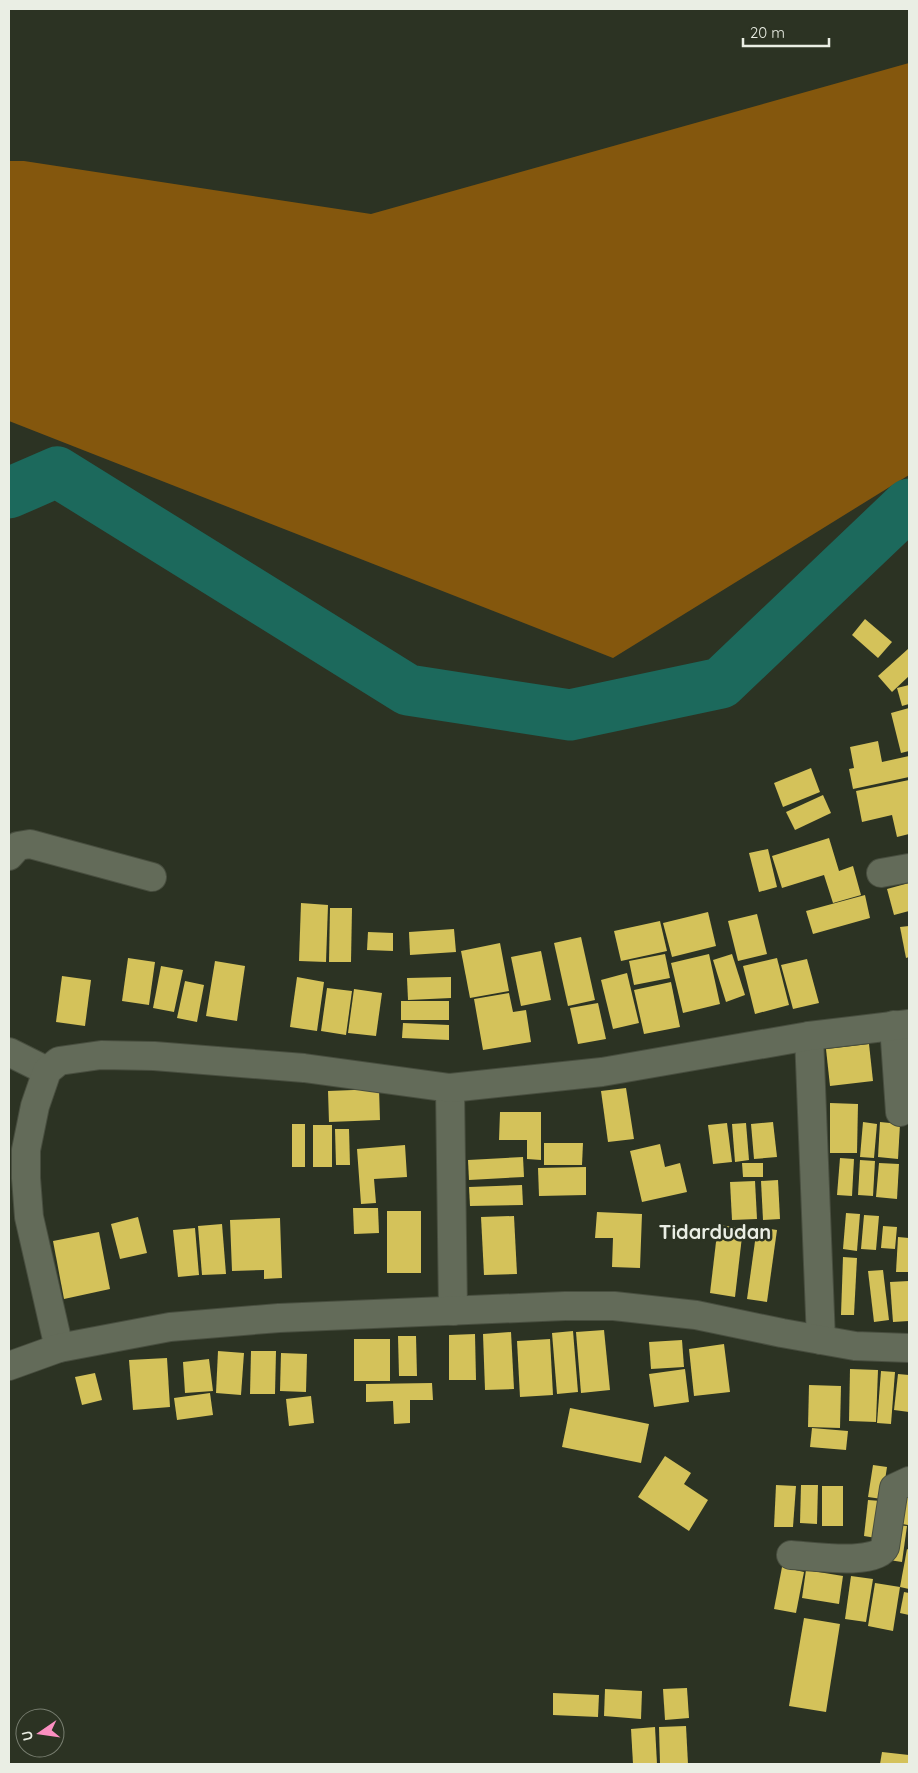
<svg xmlns="http://www.w3.org/2000/svg" width="918" height="1773" viewBox="0 0 918 1773" font-family="Quicksand,sans-serif">
<rect width="100%" height="100%" fill="#2c3323"/>
<polygon fill="#84570d" points="909,63 909,475 613,658 9,421 9,161 24,161 371,214"/>
<g fill="none" stroke-linecap="round" stroke-linejoin="round">
<polyline stroke="#1c695c" stroke-width="51" points="9,493 57,472 408,690 570,715 721,683 909,504"/>
</g>
<g fill="#d4c25a">
<polygon points="865,619 892,642 878,658 852,635"/>
<polygon points="908,649 909,676 892,692 878,676"/>
<polygon points="909,685 909,704 902,706 897,688"/>
<polygon points="909,708 909,751 901,753 891,713"/>
<polygon points="878,741 882,762 909,756 909,777 853,789 849,769 854,768 850,747"/>
<polygon points="811,768 820,792 783,807 774,783"/>
<polygon points="909,780 909,834 897,837 892,815 862,822 856,791"/>
<polygon points="823,795 831,813 795,830 786,812"/>
<polygon points="829,838 839,871 853,866 861,895 833,903 824,875 782,888 772,856"/>
<polygon points="768,849 777,887 759,892 749,853"/>
<polygon points="909,883 909,911 894,915 887,889"/>
<polygon points="865,895 870,918 813,934 806,911"/>
<polygon points="301,903 328,905 326,962 299,961"/>
<polygon points="330,908 352,908 351,962 329,962"/>
<polygon points="708,912 716,946 672,957 663,923"/>
<polygon points="757,914 767,954 738,961 728,921"/>
<polygon points="660,921 667,951 621,961 614,931"/>
<polygon points="909,926 909,957 906,958 900,927"/>
<polygon points="454,929 456,952 410,955 409,932"/>
<polygon points="368,932 393,933 393,951 367,950"/>
<polygon points="581,937 595,1000 568,1006 554,943"/>
<polygon points="500,943 509,991 470,998 461,951"/>
<polygon points="541,951 551,1000 521,1006 511,957"/>
<polygon points="665,954 670,978 634,985 629,961"/>
<polygon points="709,954 720,1004 683,1013 671,963"/>
<polygon points="732,954 745,995 726,1002 713,960"/>
<polygon points="128,958 155,962 149,1005 122,1001"/>
<polygon points="777,958 789,1005 755,1014 743,966"/>
<polygon points="807,959 819,1003 793,1009 781,965"/>
<polygon points="215,961 245,966 237,1021 206,1016"/>
<polygon points="161,966 183,970 174,1012 153,1008"/>
<polygon points="627,973 639,1023 613,1029 601,980"/>
<polygon points="62,976 91,980 85,1026 56,1022"/>
<polygon points="297,977 324,982 317,1031 290,1027"/>
<polygon points="451,977 451,998 408,1000 407,978"/>
<polygon points="185,981 204,985 197,1022 177,1018"/>
<polygon points="671,982 680,1027 644,1034 634,990"/>
<polygon points="327,988 352,991 346,1035 321,1031"/>
<polygon points="354,989 382,993 376,1036 348,1033"/>
<polygon points="509,993 513,1012 526,1010 531,1042 483,1050 474,999"/>
<rect x="401" y="1001" width="48" height="19"/>
<polygon points="598,1003 606,1039 578,1044 570,1008"/>
<polygon points="403,1023 449,1025 449,1040 402,1038"/>
<polygon points="869,1044 873,1081 830,1086 826,1049"/>
<polygon points="626,1088 634,1139 608,1142 601,1091"/>
<polygon points="379,1089 380,1120 329,1122 328,1091"/>
<polygon points="830,1103 858,1104 857,1153 830,1153"/>
<polygon points="500,1112 541,1112 541,1160 527,1159 527,1140 499,1140"/>
<polygon points="773,1122 777,1157 754,1159 751,1124"/>
<polygon points="863,1122 877,1124 874,1158 860,1157"/>
<polygon points="880,1122 900,1124 898,1159 878,1157"/>
<polygon points="727,1123 732,1162 713,1164 708,1125"/>
<polygon points="746,1123 749,1160 735,1162 732,1124"/>
<rect x="292" y="1124" width="13" height="43"/>
<rect x="313" y="1125" width="19" height="42"/>
<polygon points="335,1129 349,1129 350,1165 336,1165"/>
<polygon points="544,1143 583,1143 582,1165 544,1165"/>
<polygon points="660,1144 665,1167 680,1163 687,1192 642,1202 630,1151"/>
<polygon points="405,1145 407,1177 374,1179 376,1203 361,1204 357,1149"/>
<polygon points="523,1157 524,1177 469,1180 468,1160"/>
<polygon points="840,1158 854,1159 852,1196 837,1195"/>
<polygon points="860,1160 875,1161 873,1196 858,1195"/>
<polygon points="742,1163 763,1163 763,1177 743,1177"/>
<polygon points="879,1163 899,1164 897,1199 876,1197"/>
<polygon points="586,1167 586,1195 539,1196 538,1168"/>
<polygon points="778,1180 780,1219 763,1220 761,1181"/>
<polygon points="755,1181 757,1219 732,1220 730,1182"/>
<polygon points="522,1185 523,1205 470,1206 469,1187"/>
<polygon points="353,1208 378,1208 379,1233 354,1234"/>
<rect x="387" y="1211" width="34" height="62"/>
<polygon points="597,1212 642,1214 640,1268 612,1267 613,1238 595,1238"/>
<polygon points="846,1213 860,1214 857,1251 843,1249"/>
<polygon points="864,1215 879,1216 876,1250 861,1249"/>
<polygon points="514,1216 517,1274 484,1275 481,1217"/>
<polygon points="138,1217 147,1253 120,1259 111,1224"/>
<polygon points="280,1218 282,1278 264,1279 264,1270 232,1271 230,1220"/>
<polygon points="222,1224 226,1274 202,1275 198,1226"/>
<polygon points="718,1225 743,1228 735,1297 710,1293"/>
<polygon points="883,1226 897,1227 895,1249 881,1248"/>
<polygon points="757,1227 777,1230 767,1302 747,1299"/>
<polygon points="195,1228 199,1275 178,1277 173,1230"/>
<polygon points="99,1232 110,1289 64,1299 53,1241"/>
<polygon points="898,1237 909,1238 909,1272 896,1272"/>
<polygon points="843,1257 857,1258 854,1315 841,1315"/>
<polygon points="883,1270 889,1320 874,1322 868,1271"/>
<polygon points="909,1281 909,1321 893,1322 890,1282"/>
<polygon points="604,1330 610,1390 581,1393 576,1332"/>
<polygon points="573,1331 578,1392 557,1394 552,1333"/>
<polygon points="511,1332 514,1389 485,1390 483,1334"/>
<polygon points="475,1334 476,1380 449,1380 449,1335"/>
<polygon points="398,1336 416,1336 417,1376 399,1376"/>
<rect x="354" y="1339" width="36" height="42"/>
<polygon points="550,1339 553,1395 520,1397 517,1341"/>
<polygon points="682,1340 684,1367 651,1369 649,1342"/>
<polygon points="724,1344 730,1392 694,1396 689,1349"/>
<polygon points="218,1351 244,1353 241,1395 216,1393"/>
<polygon points="251,1351 276,1351 275,1394 250,1394"/>
<polygon points="281,1353 307,1354 306,1392 280,1391"/>
<polygon points="167,1358 170,1407 133,1410 129,1360"/>
<polygon points="209,1359 213,1391 185,1393 183,1362"/>
<polygon points="685,1369 689,1402 654,1407 649,1374"/>
<polygon points="850,1369 878,1370 876,1422 849,1421"/>
<polygon points="881,1371 895,1372 891,1424 877,1423"/>
<polygon points="95,1373 102,1400 82,1405 75,1377"/>
<polygon points="898,1374 909,1375 909,1412 894,1410"/>
<polygon points="432,1383 433,1400 410,1400 410,1423 394,1424 393,1401 366,1402 366,1384"/>
<polygon points="809,1385 841,1386 840,1428 808,1427"/>
<polygon points="210,1393 213,1415 177,1420 174,1398"/>
<polygon points="311,1396 314,1423 289,1426 286,1399"/>
<polygon points="570,1408 649,1424 641,1463 562,1447"/>
<polygon points="812,1428 848,1431 846,1450 810,1447"/>
<polygon points="665,1456 691,1473 684,1484 708,1500 689,1531 638,1497"/>
<polygon points="873,1465 887,1467 882,1499 868,1497"/>
<polygon points="776,1485 796,1486 793,1527 774,1527"/>
<polygon points="801,1485 818,1485 817,1524 800,1523"/>
<rect x="822" y="1486" width="21" height="40"/>
<polygon points="900,1491 909,1492 908,1525 896,1523"/>
<polygon points="868,1500 881,1501 876,1538 864,1536"/>
<polygon points="895,1525 907,1526 902,1562 889,1560"/>
<polygon points="907,1549 909,1550 909,1589 900,1587"/>
<polygon points="782,1567 804,1572 796,1613 774,1609"/>
<polygon points="806,1570 843,1576 839,1604 802,1598"/>
<polygon points="851,1576 873,1579 866,1622 845,1619"/>
<polygon points="875,1583 900,1587 893,1631 868,1626"/>
<polygon points="904,1592 909,1593 909,1615 900,1613"/>
<polygon points="804,1618 840,1624 826,1712 789,1706"/>
<polygon points="687,1688 689,1718 665,1720 663,1689"/>
<polygon points="605,1689 642,1691 641,1719 604,1716"/>
<polygon points="553,1693 599,1695 598,1717 553,1715"/>
<polygon points="686,1726 688,1764 660,1764 659,1727"/>
<polygon points="655,1727 657,1764 633,1764 631,1729"/>
<polygon points="882,1752 909,1755 909,1764 880,1764"/>
</g>
<g fill="none" stroke-linecap="round" stroke-linejoin="round">
<g stroke="#484e3f" stroke-width="30">
<g id="minor">
<polyline points="9,856 18,846 30,844 152,877"/>
<polyline points="881,873 909,868"/>
<polyline points="894,1025 900,1112"/>
<polyline points="809,1036 821,1340"/>
<polyline points="9,1052 47,1071"/>
<polyline points="450,1088 453,1311"/>
<polyline points="59,1348 29,1217 26,1178 26,1150 35,1106 47,1071 59,1061 101,1055 154,1056 304,1068 450,1088 602,1072 809,1036 909,1024"/>
<polyline points="9,1366 59,1348 170,1327 279,1318 565,1306 614,1306 696,1315 782,1333 855,1346 909,1348"/>
<path d="M791,1555c20,1 86,11 94,-8l9,-59 15,-7"/>
</g>
</g>
<use href="#minor" stroke="#636b59" stroke-width="28"/>
</g>
<g text-anchor="middle" dominant-baseline="central" stroke-width="5" stroke-linejoin="round" paint-order="stroke">
<g font-size="20" font-weight="bold" fill="#eaeee4" stroke="#2c3323">
<text x="715" y="1231">Tidardudan</text>
</g>
</g>
<rect width="918" height="1773" fill="none" stroke="#eaeee4" stroke-width="20"/>
<g transform="translate(40 1733) rotate(257)"><circle r="24" fill="#2c3323" stroke="#787e70"/>
<path d="M0-4L9 19L0 12L-9 19Z" fill="#fc8fc1"/>
<text y="-8" font-size="14" font-weight="bold" text-anchor="middle" fill="#eaeee4">U</text>
</g>
<path d="M743 38v8h86v-8" fill="none" stroke="#eaeee4" stroke-width="2.5"/>
<text x="750" y="38" font-size="15" fill="#eaeee4" stroke="#2c3323" stroke-width="4" paint-order="stroke">20 m</text>
</svg>
